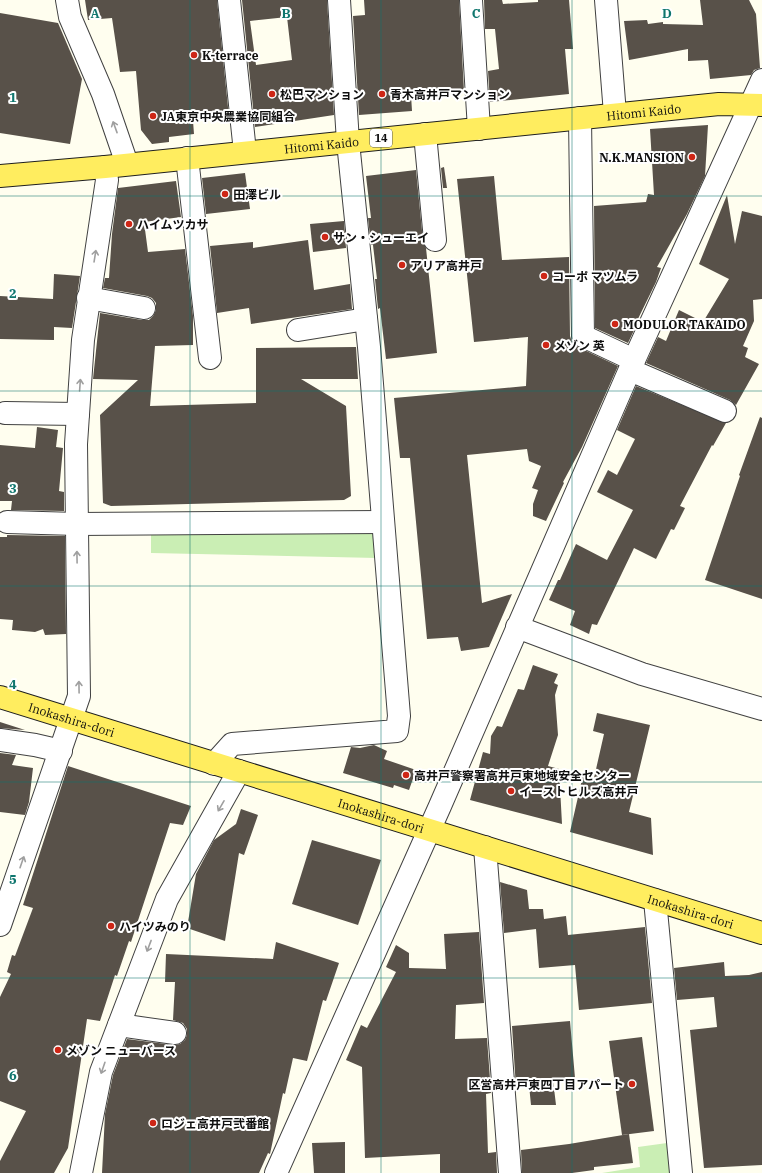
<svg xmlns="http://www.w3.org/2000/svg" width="762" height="1173" viewBox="0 0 762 1173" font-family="'IBM Plex Serif','Noto Sans JP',serif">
<rect width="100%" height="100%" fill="#fffeef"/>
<g fill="#caeeb4">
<polygon points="151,532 374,533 377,558 151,553"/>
<polygon points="667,1143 670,1173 602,1173 640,1167 638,1147"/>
</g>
<g fill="#585149" fill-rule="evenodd">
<polygon points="85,0 217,0 229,117 193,121 194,134 169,137 169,142 152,144 141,130 136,71 120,72 112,18 88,20"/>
<path d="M242,0h85l7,115 -79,12zM287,17l5,43 -36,5 -6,-44z"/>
<polygon points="364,0 459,0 464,91 411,95 412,111 359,115 353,16 365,15"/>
<polygon points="484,0 502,0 503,4 538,2 538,0 569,0 573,49 565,49 569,94 490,102 488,71 499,69 495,29 485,29"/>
<polygon points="700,0 749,0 756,14 760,68 754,70 751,75 710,79 708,60 688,61 688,49 629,60 624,21 647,20 648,24 663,22 663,24 703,25"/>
<polygon points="0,13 58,23 82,79 70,144 0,133"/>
<polygon points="708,125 705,176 687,214 657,267 661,268 656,282 635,325 636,326 628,343 595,328 594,206 646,202 648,194 654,195 650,129"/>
<polygon points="444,167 447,188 443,188 441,168"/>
<polygon points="416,170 423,241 426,248 437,353 386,359 380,308 378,309 375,279 377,279 373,245 371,245 368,218 371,218 366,176"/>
<polygon points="245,173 250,209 206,214 202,178"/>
<polygon points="494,176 502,260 569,257 570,336 572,342 578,347 618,366 582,447 563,482 564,483 546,521 533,516 533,504 538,490 532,488 541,466 529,461 527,449 467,455 482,603 512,594 489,647 461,651 458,637 427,639 410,458 400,458 394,398 526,386 528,337 474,342 457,179"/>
<polygon points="176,181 181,217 144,222 148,252 185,249 193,316 193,345 155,346 150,406 256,403 256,348 356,347 358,379 301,379 346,406 351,496 344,500 111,506 103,503 100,415 138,380 93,379 100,313 142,320 149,320 153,316 156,310 156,303 152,298 147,296 103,288 105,278 109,278 112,234 118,188"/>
<polygon points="727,195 735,244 742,211 762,216 762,299 753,300 754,321 743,346 748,348 745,357 759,364 736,405 730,400 646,363 658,337 666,341 679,310 703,322 729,279 699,264"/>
<polygon points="344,221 346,248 313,252 310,224"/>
<polygon points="308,240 314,290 350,284 352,309 251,324 249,308 217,313 210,246 253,242 253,248"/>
<polygon points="54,274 80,276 72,328 54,327 54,340 0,339 0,296 53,299"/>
<polygon points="636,386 726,423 713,446 712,445 680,506 685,508 674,530 671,529 656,559 634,548 597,625 592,624 589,634 570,625 575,611 549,600 558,580 560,580 576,544 607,560 633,510 597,492 608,470 617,475 635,439 617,430"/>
<polygon points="760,417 762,418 762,599 705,580 740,476 739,475"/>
<polygon points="37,427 58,430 56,447 63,448 59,491 64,492 64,511 11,510 12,501 0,501 0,445 35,448"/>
<polygon points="7,535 65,536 66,634 45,635 43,629 35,632 12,630 13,620 0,619 0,537 7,537"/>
<polygon points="533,665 558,674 554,683 558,685 555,695 558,735 548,766 559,769 562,824 470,800 483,752 490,754 491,736 497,726 502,727 518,689 524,690"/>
<polygon points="597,713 650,725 629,812 651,818 653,855 570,832 583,775 594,778 604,734 593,731"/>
<polygon points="0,722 25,730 0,728"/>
<polygon points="374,745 387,751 384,759 416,770 409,790 394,785 393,788 343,773 351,747 360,748"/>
<polygon points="0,753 16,755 12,765 33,768 29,802 25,815 0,812"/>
<polygon points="68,766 191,806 183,825 170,823 131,942 129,941 117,976 115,975 100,1021 87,1019 68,1148 54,1173 0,1173 0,1161 26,1111 0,1101 0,997 11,974 7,972 12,955 15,956 33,908 23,905"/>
<polygon points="241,809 258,815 244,855 239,853 225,941 187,928 196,874 214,840 236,824"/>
<polygon points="312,840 381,860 358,925 292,904"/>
<polygon points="500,882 527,890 529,909 543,909 544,919 566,916 568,935 645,927 652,1003 579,1010 575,965 539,968 536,929 504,933"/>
<polygon points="479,932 484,1003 456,1005 455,1039 487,1038 491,1093 486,1094 488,1153 496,1152 497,1173 440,1173 440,1154 365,1158 362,1067 346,1060 361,1025 367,1028 396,972 386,967 396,945 409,953 409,968 446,969 444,934"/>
<polygon points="276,942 339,963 326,1001 323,1000 307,1061 293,1058 285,1094 283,1093 270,1154 268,1153 259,1173 102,1173 105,1114 113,1075 127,1039 174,1045 180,1044 185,1040 187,1035 187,1029 183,1023 173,1020 175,982 165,982 166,954 273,959"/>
<polygon points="724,962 725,976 749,975 762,972 762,1165 704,1168 690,1030 717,1027 714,997 677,1000 674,968"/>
<polygon points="570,1021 575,1078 553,1080 556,1105 531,1105 529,1085 516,1088 512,1026"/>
<polygon points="642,1037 654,1131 622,1135 609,1041"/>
<polygon points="629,1134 633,1163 594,1167 594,1170 572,1173 522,1173 521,1150 569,1144"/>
<polygon points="345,1142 345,1173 314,1173 312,1143"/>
</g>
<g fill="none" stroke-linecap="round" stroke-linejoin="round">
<g stroke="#414141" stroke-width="24">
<g id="minor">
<polyline points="67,0 70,17 103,94 127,164"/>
<polyline points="229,0 245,152"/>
<polyline points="471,0 479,129"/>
<polyline points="606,0 615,114"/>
<polyline points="580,118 583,336 634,360"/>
<polyline points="425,134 435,240"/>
<polyline points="187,158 210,358"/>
<polyline points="88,298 144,308"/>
<polyline points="298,330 366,319"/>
<polyline points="630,370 725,411"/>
<polyline points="5,413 78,414"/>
<polyline points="7,522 77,524 383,522"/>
<polyline points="517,627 642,674 762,709"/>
<polyline points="0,740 35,745 61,751"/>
<polyline points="214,764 232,744 397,731 399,716 369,347 348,142 339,0"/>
<polyline points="485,847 510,1173"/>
<polyline points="655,900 681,1173"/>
<polyline points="0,925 79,696 76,444 83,340 107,180 105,167"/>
<polyline points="119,1025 175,1033"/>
<polyline points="81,1173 101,1072 167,899 239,771"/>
<polyline points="276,1173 440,806 634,360 762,80"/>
</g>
</g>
<g stroke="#1f1f1f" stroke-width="24">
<g id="major">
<path id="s1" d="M0,176l105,-9 614,-63 43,1"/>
<path id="s2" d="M0,697l762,236"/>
</g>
</g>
<use href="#minor" stroke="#fff" stroke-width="22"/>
<use href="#major" stroke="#ffed5f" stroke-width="22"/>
</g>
<defs><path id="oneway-shaft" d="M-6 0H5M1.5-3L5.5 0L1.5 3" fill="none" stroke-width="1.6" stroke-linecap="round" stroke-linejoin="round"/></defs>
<g stroke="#9f9f9f">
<use href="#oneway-shaft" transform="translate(115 127) rotate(-110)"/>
<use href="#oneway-shaft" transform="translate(95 256) rotate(-81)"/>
<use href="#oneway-shaft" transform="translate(80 385) rotate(-86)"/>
<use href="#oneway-shaft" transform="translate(77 557) rotate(-91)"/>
<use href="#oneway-shaft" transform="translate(79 687) rotate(-91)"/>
<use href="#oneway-shaft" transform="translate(221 806) rotate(120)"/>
<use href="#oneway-shaft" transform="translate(22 862) rotate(-71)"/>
<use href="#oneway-shaft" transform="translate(149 946) rotate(111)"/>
<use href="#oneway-shaft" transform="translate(103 1068) rotate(109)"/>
</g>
<path fill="none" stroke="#0f766e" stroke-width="1" stroke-opacity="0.55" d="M190,0v1173M381,0v1173M572,0v1173M0,196h762M0,391h762M0,586h762M0,782h762M0,978h762"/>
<g fill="#ce2616" stroke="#fff" stroke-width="1.5">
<circle cx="194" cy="55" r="4"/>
<circle cx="272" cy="94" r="4"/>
<circle cx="382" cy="94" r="4"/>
<circle cx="153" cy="116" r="4"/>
<circle cx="692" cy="157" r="4"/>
<circle cx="225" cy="194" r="4"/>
<circle cx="129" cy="224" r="4"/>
<circle cx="325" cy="237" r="4"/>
<circle cx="402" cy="265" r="4"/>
<circle cx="544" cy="276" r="4"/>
<circle cx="615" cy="324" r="4"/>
<circle cx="546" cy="345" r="4"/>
<circle cx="406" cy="775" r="4"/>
<circle cx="511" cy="791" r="4"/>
<circle cx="111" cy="926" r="4"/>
<circle cx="58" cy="1050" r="4"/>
<circle cx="632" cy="1084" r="4"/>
<circle cx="153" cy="1123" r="4"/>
</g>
<g text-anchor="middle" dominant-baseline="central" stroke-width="4" stroke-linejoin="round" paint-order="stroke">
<rect fill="#fff" stroke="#565656" stroke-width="1" x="370" y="129" width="22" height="18" rx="3"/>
<g font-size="11" font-weight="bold" fill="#0e0e0e">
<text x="381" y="138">14</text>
</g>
<g font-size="12" font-weight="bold" fill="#0e0e0e" stroke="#fff" text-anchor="start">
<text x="202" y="55">K-terrace</text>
<text x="280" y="94">松巴マンション</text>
<text x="390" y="94">青木高井戸マンション</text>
<text x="161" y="116">JA東京中央農業協同組合</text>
<text x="684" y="157" text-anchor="end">N.K.MANSION</text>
<text x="233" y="194">田澤ビル</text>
<text x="137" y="224">ハイムツカサ</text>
<text x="333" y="237">サン・シューエイ</text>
<text x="410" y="265">アリア高井戸</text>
<text x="552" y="276">コーポ マツムラ</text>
<text x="623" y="324">MODULOR TAKAIDO</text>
<text x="554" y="345">メゾン 英</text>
<text x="414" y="775">高井戸警察署高井戸東地域安全センター</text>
<text x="519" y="791">イーストヒルズ高井戸</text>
<text x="119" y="926">ハイツみのり</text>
<text x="66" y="1050">メゾン ニューバース</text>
<text x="624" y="1084" text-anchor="end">区営高井戸東四丁目アパート</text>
<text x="161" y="1123">ロジェ高井戸弐番館</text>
</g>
<g font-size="12" fill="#0e0e0e" stroke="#fff">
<text stroke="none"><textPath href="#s1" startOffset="647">Hitomi Kaido</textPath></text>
<text stroke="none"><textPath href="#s1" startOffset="323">Hitomi Kaido</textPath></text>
<text stroke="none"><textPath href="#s2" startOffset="75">Inokashira-dori</textPath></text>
<text stroke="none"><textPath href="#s2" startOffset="399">Inokashira-dori</textPath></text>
<text stroke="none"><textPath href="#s2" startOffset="723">Inokashira-dori</textPath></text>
</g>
</g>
<g font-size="13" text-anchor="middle" font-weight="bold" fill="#0f766e" stroke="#fff" stroke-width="4" stroke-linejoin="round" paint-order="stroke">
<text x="95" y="18">A</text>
<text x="286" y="18">B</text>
<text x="476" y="18">C</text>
<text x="667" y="18">D</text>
<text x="13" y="102">1</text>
<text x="13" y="298">2</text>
<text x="13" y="493">3</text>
<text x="13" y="689">4</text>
<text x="13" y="884">5</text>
<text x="13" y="1080">6</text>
</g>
</svg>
